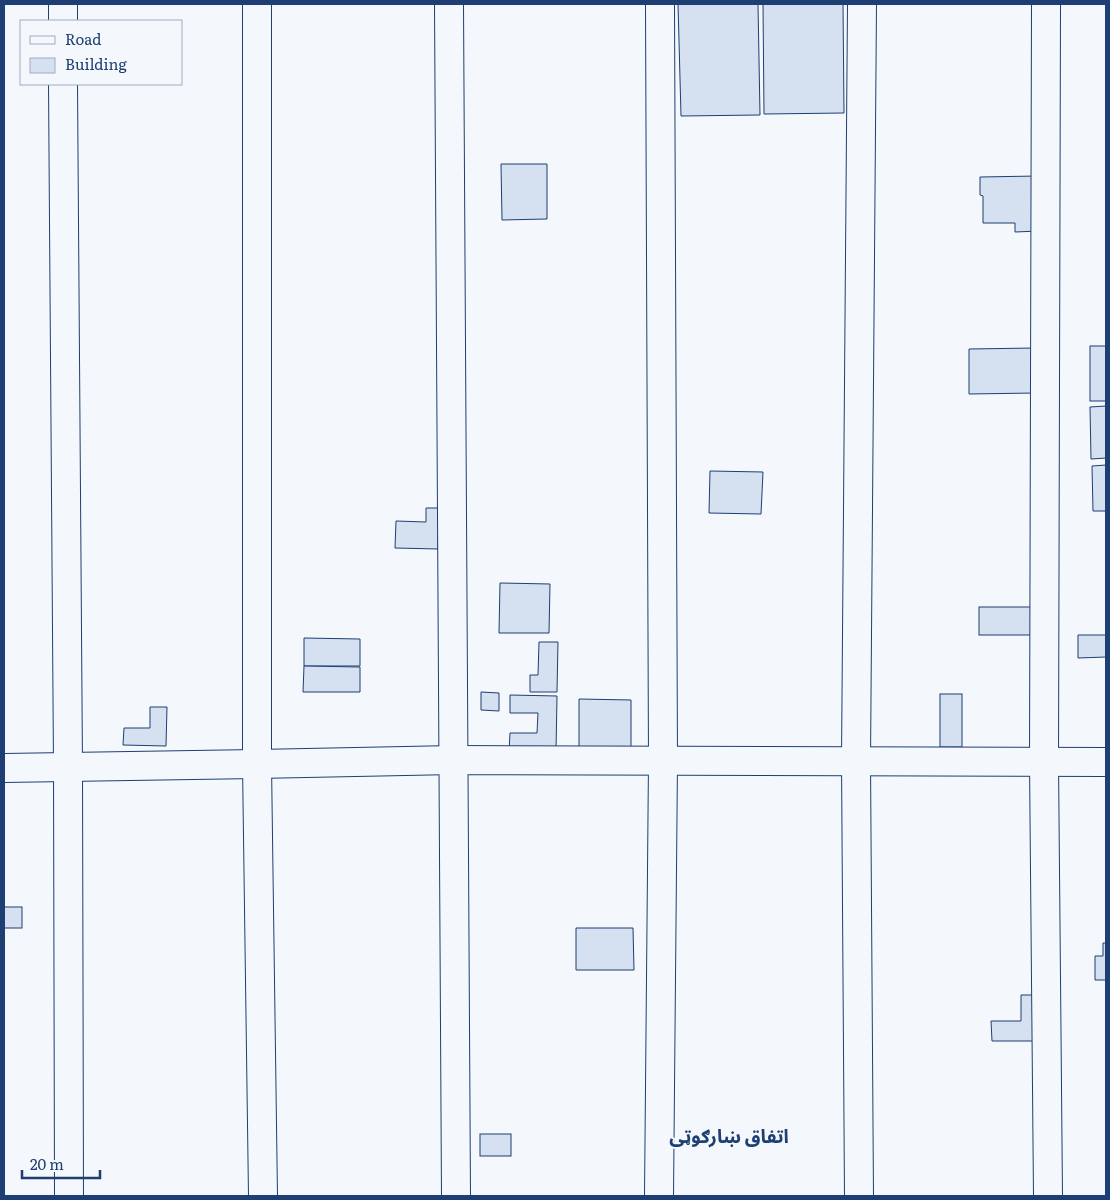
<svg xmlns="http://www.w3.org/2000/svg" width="1110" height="1200" viewBox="0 0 1110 1200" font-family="Literata,'Noto Sans Arabic',serif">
<rect width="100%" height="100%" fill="#f4f7fb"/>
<g fill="#d5e0f0" stroke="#1d3f73">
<polygon points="678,4 758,4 760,115 681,116"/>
<polygon points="763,4 843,4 844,113 764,114"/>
<polygon points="501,164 547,164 547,219 502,220"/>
<polygon points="1038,176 1039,231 1015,232 1015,223 983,223 983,196 980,195 980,177"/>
<rect x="1090" y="346" width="16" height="55"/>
<polygon points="1035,348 1036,393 969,394 969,349"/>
<polygon points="1106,406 1106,458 1091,459 1090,407"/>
<polygon points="1106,465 1106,511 1093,511 1092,466"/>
<polygon points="710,471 763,472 761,514 709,513"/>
<polygon points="426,508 439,508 438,549 395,548 396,521 426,522"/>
<polygon points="500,583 550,584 549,633 499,633"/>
<rect x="979" y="607" width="63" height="28"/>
<polygon points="1078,635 1106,635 1106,657 1078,658"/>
<polygon points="304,638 360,639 360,666 304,666"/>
<polygon points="539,642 558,642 557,692 530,692 530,675 538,675"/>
<polygon points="304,666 360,667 360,692 303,692"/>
<polygon points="481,692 499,693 499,711 481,710"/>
<rect x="940" y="694" width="22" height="53"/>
<polygon points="510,695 557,696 556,752 509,752 510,733 537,733 538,713 510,713"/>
<polygon points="579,699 631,700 631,749 579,748"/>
<polygon points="150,707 167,707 166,746 123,745 124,728 150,728"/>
<rect x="4" y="907" width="18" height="21"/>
<polygon points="576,928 633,928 634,970 576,970"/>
<polygon points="1103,943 1106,943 1106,980 1095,980 1095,956 1103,956"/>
<polygon points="1021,995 1040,995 1041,1041 992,1041 991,1021 1021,1021"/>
<rect x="480" y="1134" width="31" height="22"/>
</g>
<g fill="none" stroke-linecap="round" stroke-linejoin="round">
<g stroke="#1d3f73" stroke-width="30">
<g id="minor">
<polyline points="63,4 63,21"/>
<polyline points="257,4 257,764 263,1196"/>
<polyline points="449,4 456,1196"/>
<polyline points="1046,4 1044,762 1048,1196"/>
<polyline points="63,84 68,767 69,1196"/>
<polyline points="4,768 257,764 454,760 1106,762"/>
<polyline points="659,1196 663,761 660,4"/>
<polyline points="859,1196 856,761 862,4"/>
</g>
</g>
<use href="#minor" stroke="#f4f7fb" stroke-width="28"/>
</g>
<g text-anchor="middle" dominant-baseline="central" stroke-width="4" stroke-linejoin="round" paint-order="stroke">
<g font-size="19" font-weight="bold" fill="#1d3f73" stroke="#f4f7fb">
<text x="729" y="1135">اتفاق ښارګوټی</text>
</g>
</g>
<rect width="1110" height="1200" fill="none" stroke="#1d3f73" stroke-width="10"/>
<rect x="20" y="20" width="162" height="65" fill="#f4f7fb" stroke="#9eadc5"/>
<rect x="30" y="36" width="25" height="8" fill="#f4f7fb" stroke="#9eadc5"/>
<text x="65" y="45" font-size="15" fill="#1d3f73">Road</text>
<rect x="30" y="58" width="25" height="15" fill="#d5e0f0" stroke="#9eadc5"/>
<text x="65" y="70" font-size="15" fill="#1d3f73">Building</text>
<path d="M22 1170v8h78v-8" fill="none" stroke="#1d3f73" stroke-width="2.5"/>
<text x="30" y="1170" font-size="15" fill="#1d3f73" stroke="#f4f7fb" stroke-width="4" paint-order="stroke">20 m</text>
</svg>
